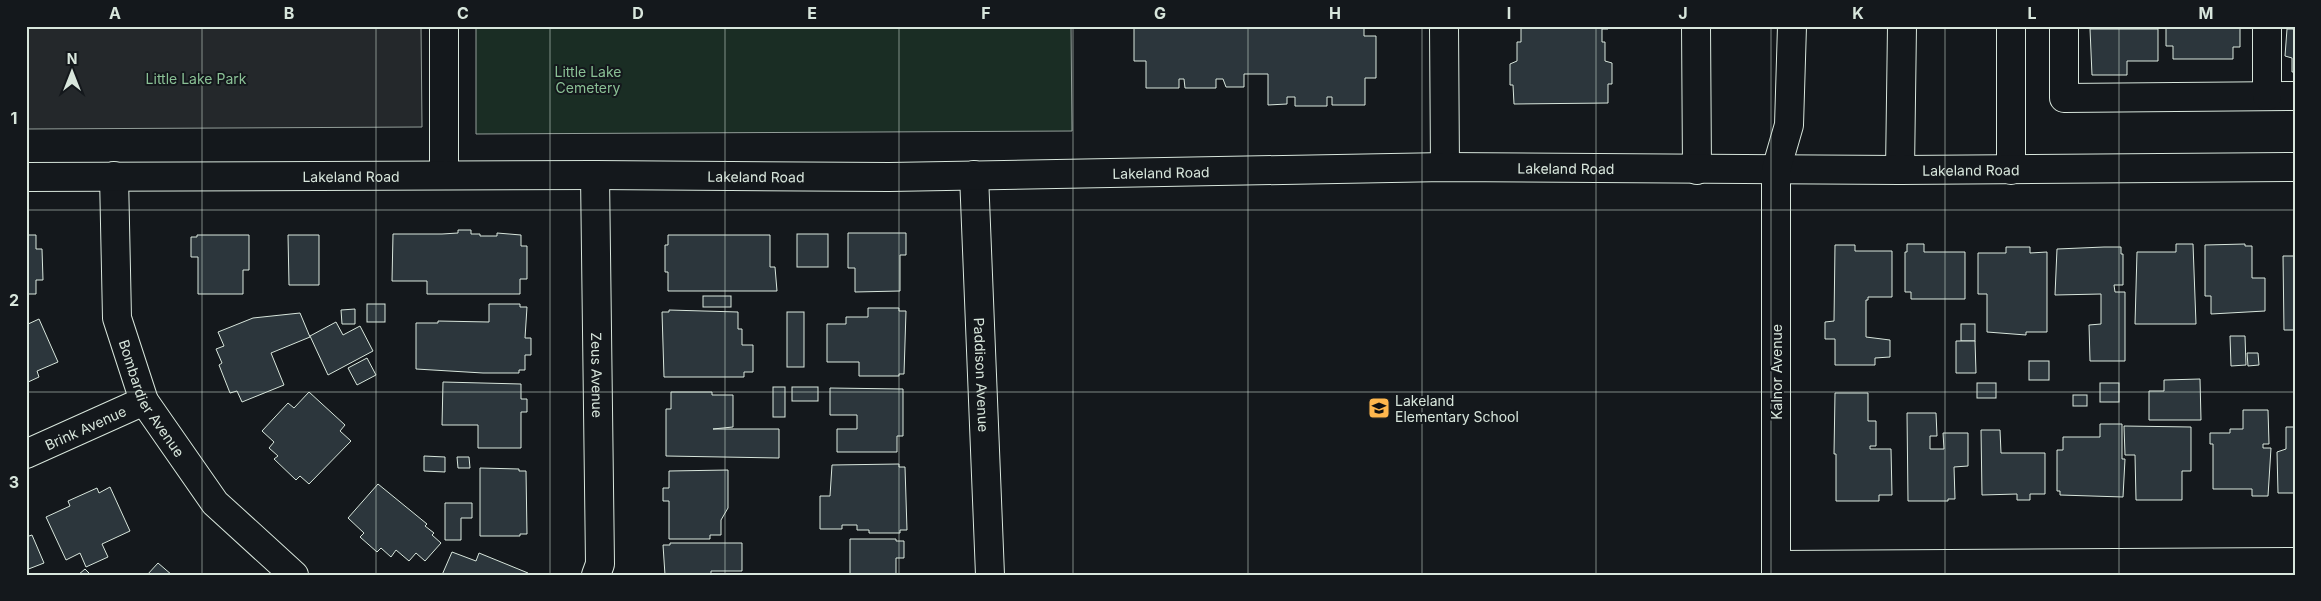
<svg xmlns="http://www.w3.org/2000/svg" width="2321" height="601" viewBox="0 0 2321 601" font-family="Inter,sans-serif">
<rect width="100%" height="100%" fill="#14181c"/>
<polygon fill="#1a2d24" stroke="#939e99" points="476,26 1071,26 1072,131 476,134"/>
<polygon fill="#24282b" stroke="#939e99" points="26,26 421,26 422,127 26,129"/>
<g fill="#2c363c" stroke="#d8e6dc">
<polygon points="1134,26 1364,26 1364,36 1376,36 1376,78 1365,78 1365,105 1332,105 1332,97 1327,97 1327,106 1295,106 1295,97 1287,97 1287,104 1268,105 1268,74 1244,74 1244,87 1226,87 1223,79 1216,79 1216,88 1185,88 1184,79 1179,79 1179,88 1146,88 1146,61 1134,61"/>
<polygon points="1521,26 1608,26 1608,29 1602,29 1602,42 1605,42 1605,61 1612,63 1612,84 1608,84 1608,103 1514,104 1513,85 1510,85 1510,64 1517,61 1517,42 1521,42"/>
<polygon points="2166,26 2240,26 2240,47 2233,47 2233,59 2173,59 2173,46 2166,46"/>
<polygon points="2090,29 2158,29 2158,61 2127,61 2127,75 2092,75"/>
<polygon points="2287,29 2293,29 2295,32 2295,72 2292,72 2292,58 2285,56"/>
<polygon points="458,230 471,230 471,234 480,234 480,236 497,236 497,233 521,235 521,246 527,246 527,279 520,279 520,294 427,294 427,281 392,281 393,234 442,234 458,233"/>
<polygon points="848,233 906,233 906,255 900,255 900,291 855,292 855,268 848,268"/>
<rect x="797" y="234" width="31" height="33"/>
<polygon points="26,235 36,235 36,249 42,249 43,280 36,280 36,294 26,294"/>
<polygon points="197,235 249,235 249,270 243,270 243,294 198,294 198,257 191,257 191,237 197,237"/>
<polygon points="288,235 319,235 319,285 289,285"/>
<polygon points="668,235 770,235 770,267 775,267 777,291 668,291 668,272 665,272 665,245 668,245"/>
<polygon points="1907,244 1924,244 1924,252 1965,252 1965,299 1911,299 1911,292 1905,292 1905,252 1907,252"/>
<polygon points="2176,244 2193,244 2196,324 2135,324 2137,252 2176,252"/>
<polygon points="2245,244 2245,246 2252,246 2252,278 2265,278 2265,311 2211,314 2211,296 2205,296 2205,245"/>
<polygon points="1835,245 1855,245 1855,251 1892,251 1892,297 1868,297 1868,300 1866,300 1866,337 1890,340 1890,357 1875,358 1875,365 1835,365 1835,339 1825,339 1825,322 1834,321"/>
<polygon points="2006,247 2030,247 2030,253 2047,252 2047,332 2026,332 2026,335 1987,332 1987,294 1978,294 1978,253 2006,253"/>
<polygon points="2104,247 2121,247 2121,254 2123,254 2123,285 2114,285 2115,292 2125,292 2125,361 2090,361 2089,325 2101,324 2101,294 2055,295 2057,249"/>
<polygon points="2283,256 2295,256 2295,330 2284,330"/>
<rect x="703" y="296" width="28" height="11"/>
<rect x="367" y="304" width="18" height="18"/>
<polygon points="489,304 520,304 520,307 527,307 525,338 531,338 531,355 525,355 525,370 519,370 519,373 483,373 416,369 416,323 438,323 438,321 489,322"/>
<polygon points="868,308 899,308 899,311 906,311 904,374 899,374 899,376 859,376 859,362 827,362 827,324 846,324 846,317 868,317"/>
<polygon points="355,309 355,324 342,324 341,310"/>
<polygon points="669,310 738,312 738,329 742,329 742,345 753,345 753,372 744,372 744,377 664,377 662,312 669,312"/>
<rect x="787" y="312" width="17" height="55"/>
<polygon points="300,313 310,337 271,353 284,385 242,402 237,391 230,393 219,365 222,363 216,349 224,346 218,332 253,318"/>
<polygon points="39,319 58,362 37,371 39,377 26,383 26,325"/>
<polygon points="336,322 343,335 360,326 373,351 328,375 310,336"/>
<rect x="1961" y="324" width="14" height="17"/>
<polygon points="2230,336 2245,336 2246,365 2231,366"/>
<polygon points="1956,341 1975,341 1976,373 1956,373"/>
<polygon points="2247,353 2258,353 2259,365 2248,366"/>
<polygon points="367,358 376,375 357,385 348,368"/>
<rect x="2029" y="361" width="20" height="19"/>
<polygon points="2200,379 2201,420 2149,420 2149,391 2164,391 2164,380"/>
<polygon points="443,382 521,384 521,399 527,399 527,412 521,412 521,448 478,448 478,425 442,425"/>
<rect x="1977" y="383" width="19" height="15"/>
<rect x="2100" y="383" width="19" height="19"/>
<rect x="773" y="387" width="12" height="30"/>
<rect x="792" y="387" width="26" height="14"/>
<polygon points="830,388 903,389 903,436 897,436 897,452 837,452 837,429 857,429 857,415 830,415"/>
<polygon points="309,392 345,425 340,431 351,441 309,484 300,476 296,480 274,459 278,456 269,448 274,442 262,431 288,403 294,408"/>
<polygon points="671,392 712,392 712,395 733,395 733,427 713,429 779,429 779,458 666,456 666,409 671,409"/>
<polygon points="1835,393 1868,393 1868,421 1876,421 1876,446 1870,446 1870,449 1891,449 1892,495 1879,495 1879,501 1836,501 1836,454 1834,454"/>
<rect x="2073" y="395" width="14" height="11"/>
<polygon points="2243,410 2268,410 2269,444 2263,444 2263,448 2271,448 2268,496 2252,496 2252,489 2213,489 2213,444 2210,444 2210,433 2230,433 2230,429 2243,429"/>
<polygon points="1907,413 1936,413 1937,436 1930,436 1930,449 1944,449 1943,433 1968,433 1968,466 1954,467 1955,499 1948,499 1948,501 1908,501"/>
<polygon points="2100,424 2122,424 2122,459 2125,459 2123,497 2060,495 2060,491 2057,491 2057,450 2063,450 2063,437 2100,437"/>
<polygon points="2124,426 2191,427 2191,471 2182,471 2182,500 2136,500 2135,455 2125,455"/>
<polygon points="2286,427 2295,427 2295,493 2278,493 2277,452 2286,449"/>
<polygon points="1981,430 2000,430 2001,453 2045,453 2045,494 2030,494 2030,500 2017,500 2017,494 1982,495"/>
<polygon points="424,456 445,457 445,472 424,471"/>
<polygon points="457,457 469,457 470,468 458,468"/>
<polygon points="899,464 899,467 905,467 907,530 900,530 900,533 869,533 869,530 857,530 857,525 842,525 842,529 820,529 820,496 830,496 832,465"/>
<polygon points="480,468 519,469 519,471 526,471 527,534 520,534 520,536 480,536"/>
<polygon points="728,470 728,508 721,520 721,535 710,535 710,539 669,539 669,501 663,501 663,488 669,488 669,471"/>
<polygon points="378,484 427,524 425,526 434,533 432,535 441,543 425,561 416,553 409,561 396,550 391,557 381,548 377,552 360,537 364,533 348,518"/>
<polygon points="110,487 130,531 102,544 108,557 86,567 80,553 66,560 46,517 70,506 68,501 97,488 99,493"/>
<polygon points="445,503 472,503 472,518 461,518 461,540 445,540"/>
<polygon points="32,535 44,563 26,570 26,537"/>
<polygon points="850,539 896,539 896,541 904,541 904,558 896,558 896,575 850,575"/>
<polygon points="670,543 742,543 742,571 711,571 711,575 665,575 663,545 670,545"/>
<polygon points="452,552 476,561 479,553 528,573 527,575 442,575"/>
<polygon points="158,563 172,575 147,575"/>
<polygon points="85,569 91,575 78,575"/>
</g>
<g fill="none" stroke-linecap="round" stroke-linejoin="round">
<g stroke="#d8e6dc" stroke-width="30">
<g id="minor">
<polyline points="444,26 444,175"/>
<polyline points="1444,26 1445,167"/>
<polyline points="1696,26 1697,170"/>
<polyline points="2011,26 2011,170"/>
<polyline points="2064,26 2064,98 2295,96"/>
<polyline points="2267,26 2267,96"/>
<polyline points="1900,170 1902,26"/>
<path id="s1" d="M595,175l5,389 -4,11"/>
<path id="s2" d="M974,175l16,400"/>
<path id="s3" d="M114,176l3,142 27,83 71,102 79,72"/>
<path id="s4" d="M26,177l569,-2 294,2 556,-10 455,3 395,-3"/>
<path id="s5" d="M26,454l118,-53"/>
<polyline points="1776,565 2295,562"/>
<polyline points="1776,575 1776,170 1789,125 1792,26"/>
</g>
</g>
<use href="#minor" stroke="#14181c" stroke-width="28"/>
</g>
<path fill="none" stroke="#d8e6dc" stroke-width="1" stroke-opacity="0.55" d="M202,26v549M376,26v549M550,26v549M725,26v549M899,26v549M1073,26v549M1248,26v549M1422,26v549M1596,26v549M1771,26v549M1945,26v549M2119,26v549M26,210h2269M26,392h2269"/>
<defs>
<g id="school-square" transform="scale(1.125)"><rect x="-9" y="-9" width="18" height="18" rx="4" fill="#ffb74d" stroke="#14181c"/><path d="M0-5L7-2L0 1L-7-2ZM-4 1L0 2.5L4 1V4Q0 6-4 4Z" fill="#111"/></g>
</defs>
<g fill-rule="evenodd">
<use href="#school-square" x="1379" y="408"/>
</g>
<g text-anchor="middle" dominant-baseline="central" stroke-width="4" stroke-linejoin="round" paint-order="stroke">
<g font-size="14" fill="#8ac095" stroke="#14181c">
<text x="588" y="71">Little Lake<tspan x="588" dy="16">Cemetery</tspan></text>
<text x="196" y="78">Little Lake Park</text>
</g>
<g font-size="14" fill="#d8e6dc" stroke="#14181c">
<text stroke="none"><textPath href="#s4" startOffset="1540">Lakeland Road</textPath></text>
<text stroke="none"><textPath href="#s4" startOffset="1945">Lakeland Road</textPath></text>
<text stroke="none"><textPath href="#s4" startOffset="1135">Lakeland Road</textPath></text>
<text stroke="none"><textPath href="#s4" startOffset="325">Lakeland Road</textPath></text>
<text stroke="none"><textPath href="#s4" startOffset="730">Lakeland Road</textPath></text>
<text transform="translate(1776 372) rotate(-90)">Kalnor Avenue</text>
<text stroke="none"><textPath href="#s1" startOffset="200">Zeus Avenue</textPath></text>
<text stroke="none"><textPath href="#s2" startOffset="200">Paddison Avenue</textPath></text>
<text stroke="none"><textPath href="#s3" startOffset="230">Bombardier Avenue</textPath></text>
<text stroke="none"><textPath href="#s5" startOffset="65">Brink Avenue</textPath></text>
</g>
<g font-size="14" fill="#d8e6dc" stroke="#14181c" text-anchor="start">
<text x="1395" y="400">Lakeland<tspan x="1395" dy="16">Elementary School</tspan></text>
</g>
</g>
<rect width="2321" height="601" fill="none" stroke="#14181c" stroke-width="55"/>
<g transform="translate(72 72)" stroke="#14181c" stroke-width="4" paint-order="stroke">
<path d="M0-4L9 19L0 12L-9 19Z" fill="#d8e6dc"/>
<text y="-8" font-size="14" font-weight="bold" text-anchor="middle" fill="#d8e6dc">N</text>
</g>
<rect x="28" y="28" width="2266" height="546" fill="none" stroke="#d8e6dc" stroke-width="2"/>
<g font-size="16" text-anchor="middle" font-weight="bold" fill="#d8e6dc">
<text x="115" y="19">A</text>
<text x="289" y="19">B</text>
<text x="463" y="19">C</text>
<text x="638" y="19">D</text>
<text x="812" y="19">E</text>
<text x="986" y="19">F</text>
<text x="1160" y="19">G</text>
<text x="1335" y="19">H</text>
<text x="1509" y="19">I</text>
<text x="1683" y="19">J</text>
<text x="1858" y="19">K</text>
<text x="2032" y="19">L</text>
<text x="2206" y="19">M</text>
<text x="14" y="124">1</text>
<text x="14" y="306">2</text>
<text x="14" y="488">3</text>
</g>
</svg>
